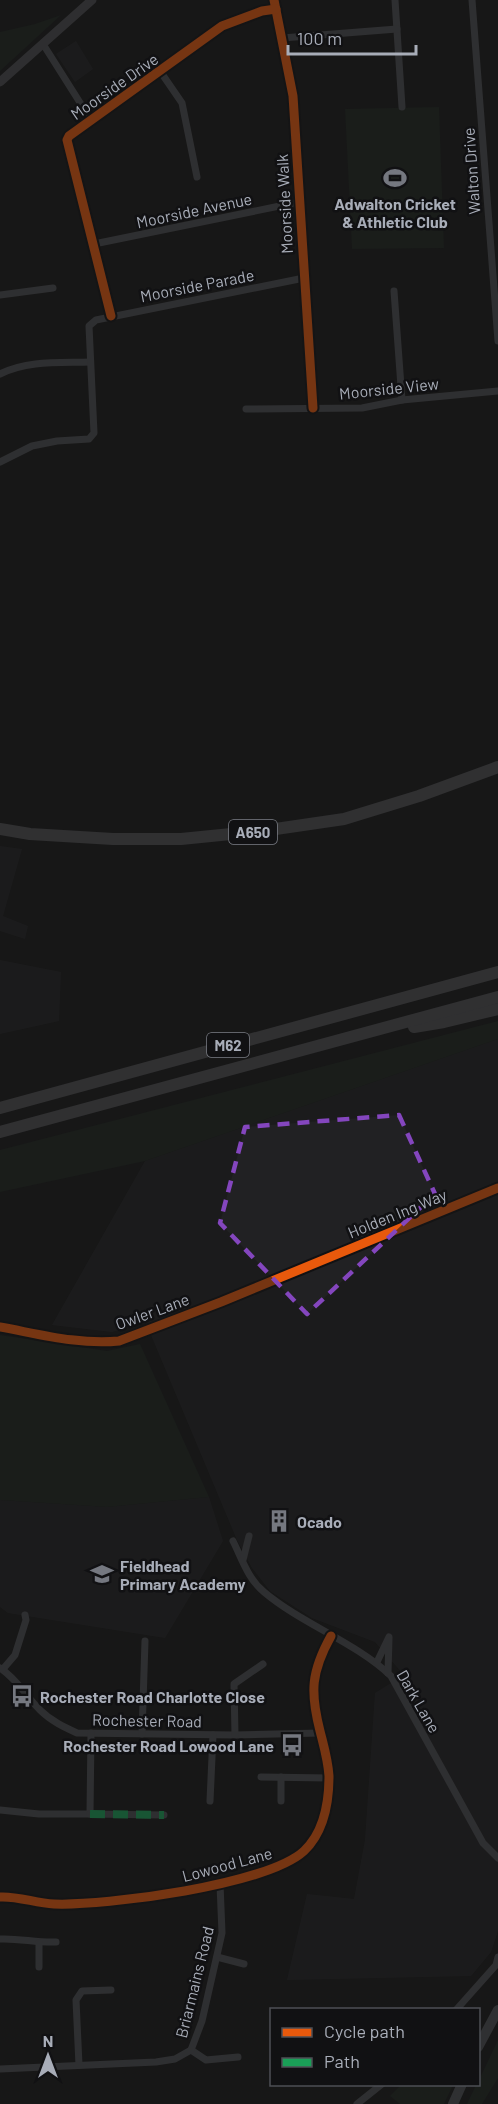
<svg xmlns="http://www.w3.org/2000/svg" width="498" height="2104" viewBox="0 0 498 2104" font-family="Barlow,sans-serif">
<rect width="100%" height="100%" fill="#171717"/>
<g fill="#212123">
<polygon points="76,41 93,69 75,82 56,54"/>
<polygon points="0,846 22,849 3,916 28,926 25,939 0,931"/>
<polygon points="0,960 61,972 59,1021 0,1034"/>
<polygon points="498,1039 498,1931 491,1952 471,1976 287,1980 307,1894 354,1899 365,1840 375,1693 404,1675 375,1642 312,1618 270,1591 252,1568 237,1540 146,1323 112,1332 52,1325 145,1161"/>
<polygon points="209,1497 223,1541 165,1638 8,1613 0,1607 0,1500 107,1507"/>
</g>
<g fill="#1d241e">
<polygon points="61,15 0,71 0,32 35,24"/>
<polygon points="439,107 444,248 352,249 345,109"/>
<polygon points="498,1021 498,1039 145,1161 0,1192 0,1150"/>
<polygon points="0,1335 107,1351 140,1344 209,1497 107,1507 0,1500"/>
<polygon points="498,2040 498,2078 482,2104 467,2104 476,2085 478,2084 479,2080"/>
<polygon points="402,2084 453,2084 453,2085 444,2104 400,2104 390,2096"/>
</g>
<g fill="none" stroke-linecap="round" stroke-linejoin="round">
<g stroke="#4b4c50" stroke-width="7">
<polyline points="274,0 293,96 313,408"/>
<polyline points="395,0 402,107"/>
<polyline points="472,0 498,341"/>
<polyline points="282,38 397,29"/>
<polyline points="43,44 91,120"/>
<polyline points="160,71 182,103 197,177"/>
<polyline points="94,244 299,202"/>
<polyline points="394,291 402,400"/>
<polyline points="0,295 53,288"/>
<polyline points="111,316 67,140 69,136 222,26 262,11 276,9"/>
<path d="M0,374c28,-14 60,-11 90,-12"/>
<polyline points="246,409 362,408 402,400 498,391"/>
<polyline points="0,462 32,446 57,441 89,439 94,433 89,326 96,320 304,278"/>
<path d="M0,1327c39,7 79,18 119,14l102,-39 277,-114"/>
<path d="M233,1541c9,18 15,38 31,51 38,32 91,50 127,84l92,167 15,15"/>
<polyline points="243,1560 249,1536"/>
<polyline points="377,1662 389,1637 388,1673"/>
<path d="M0,1668c17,11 26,28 40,42 11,11 24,17 37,23l158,2 85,-2"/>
<polyline points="3,1669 15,1655 26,1620 25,1615"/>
<polyline points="142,1734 145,1641"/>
<polyline points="235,1735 234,1684 263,1664"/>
<polyline points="261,1777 329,1778"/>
<polyline points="281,1777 281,1801"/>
<polyline points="210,1801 213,1735"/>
<polyline points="0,1810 39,1814 90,1814 91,1733"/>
<polyline points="90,1814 164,1815"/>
<path d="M0,1897c18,-1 35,6 54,7 52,2 213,-19 250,-53 20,-19 25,-49 25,-75 -1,-16 -5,-29 -9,-45 -10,-39 -9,-59 11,-95"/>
<path d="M0,1939c19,-1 37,4 56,3"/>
<polyline points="39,1943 39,1967"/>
<polyline points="217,1957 244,1964"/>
<polyline points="456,2010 496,1965 498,1957"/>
<polyline points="191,2050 206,2060 238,2057"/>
<polyline points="79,2065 76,2000 82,1991 111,1990"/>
<polyline points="0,2069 156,2062 175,2059 191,2050 202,2021 222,1933 220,1884"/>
<polyline points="357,2104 382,2084"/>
</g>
<polyline stroke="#4a4a4e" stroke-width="9" points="0,82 92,0"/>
<g stroke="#4d4f52" stroke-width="10">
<polyline points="478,2047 498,2010"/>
<polyline points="453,2104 462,2084"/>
</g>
<g stroke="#4e4e51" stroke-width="12">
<polyline points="0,829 30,834 113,839 181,839 262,831 344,819 419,796 498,767"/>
<polyline points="414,1027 444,1022 498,1009"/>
<polyline points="0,1108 498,972"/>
<polyline points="0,1132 498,997"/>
</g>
<polyline stroke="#1a9f57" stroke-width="8" stroke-dasharray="15 8" stroke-linecap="butt" points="90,1814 164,1815"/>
<g stroke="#111113" stroke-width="13">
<g id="cycleway">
<polyline points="274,0 293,96 313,408"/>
<polyline points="111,316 67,140 69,136 222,26 262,11 276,9"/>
<path d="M0,1327c39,7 79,18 119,14l102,-39 277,-114"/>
<path d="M0,1897c18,-1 35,6 54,7 52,2 213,-19 250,-53 20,-19 25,-49 25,-75 -1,-16 -5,-29 -9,-45 -10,-39 -9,-59 11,-95"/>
</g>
</g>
<use href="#cycleway" stroke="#e8590c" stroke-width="9"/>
</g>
<path d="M0 0H498V2104H0ZM399,1115l36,79 -128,120 -87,-91 25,-96z" fill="#171717" fill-opacity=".55" fill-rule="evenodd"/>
<path fill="none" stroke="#8446be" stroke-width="4.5" stroke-dasharray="12 8" stroke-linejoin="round" d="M399,1115l36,79 -128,120 -87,-91 25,-96z"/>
<defs>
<g id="stadium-bare" transform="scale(1.8)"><path d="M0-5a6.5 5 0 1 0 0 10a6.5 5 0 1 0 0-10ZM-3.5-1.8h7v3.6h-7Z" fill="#757880" stroke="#111113" stroke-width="2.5" paint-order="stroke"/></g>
<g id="building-bare" transform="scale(1.8)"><path d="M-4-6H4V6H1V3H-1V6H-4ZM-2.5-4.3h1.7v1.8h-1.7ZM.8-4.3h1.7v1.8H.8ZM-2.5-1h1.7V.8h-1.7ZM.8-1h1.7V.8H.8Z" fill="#757880" stroke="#111113" stroke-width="2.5" paint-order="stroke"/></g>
<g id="school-bare" transform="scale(1.8)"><path d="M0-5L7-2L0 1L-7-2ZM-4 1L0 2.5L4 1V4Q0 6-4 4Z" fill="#757880" stroke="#111113" stroke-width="2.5" paint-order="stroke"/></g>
<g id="bus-bare" transform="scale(1.8)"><path d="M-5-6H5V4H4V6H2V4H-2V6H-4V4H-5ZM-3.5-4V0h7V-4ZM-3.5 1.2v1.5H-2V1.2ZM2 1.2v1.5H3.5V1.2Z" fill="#757880" stroke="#111113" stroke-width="2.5" paint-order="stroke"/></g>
</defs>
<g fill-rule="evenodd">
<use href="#stadium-bare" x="395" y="178"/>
<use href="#building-bare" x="279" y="1521"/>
<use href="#school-bare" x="102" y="1574"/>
<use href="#bus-bare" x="22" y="1696"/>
<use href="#bus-bare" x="292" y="1745"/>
</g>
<g text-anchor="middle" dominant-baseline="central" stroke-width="5" stroke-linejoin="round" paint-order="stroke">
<g fill="#111113" stroke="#7b7e86" stroke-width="1.5">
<rect x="229" y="820" width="48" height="24" rx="4.5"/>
<rect x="207" y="1033" width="42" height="24" rx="4.5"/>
</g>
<g font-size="15" font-weight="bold" fill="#a8adb8">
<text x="253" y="832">A650</text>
<text x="228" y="1045">M62</text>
</g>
<g font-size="16" fill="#a8adb8" stroke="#111113">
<text transform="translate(114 86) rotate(-35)">Moorside Drive</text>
<text transform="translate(471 171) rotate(-94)">Walton Drive</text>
<text transform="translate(284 204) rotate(-93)">Moorside Walk</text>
<text transform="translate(194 210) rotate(-12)">Moorside Avenue</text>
<text transform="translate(197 285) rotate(-11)">Moorside Parade</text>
<text transform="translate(389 388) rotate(-6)">Moorside View</text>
<text transform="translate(397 1213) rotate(-22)">Holden Ing Way</text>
<text transform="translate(152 1311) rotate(-20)">Owler Lane</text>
<text transform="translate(419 1701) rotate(60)">Dark Lane</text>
<text transform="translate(147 1720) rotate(1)">Rochester Road</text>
<text transform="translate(227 1864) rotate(-15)">Lowood Lane</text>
<text transform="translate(194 1982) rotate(-76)">Briarmains Road</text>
</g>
<g font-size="16" font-weight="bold" fill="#a8adb8" stroke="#111113" text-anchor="start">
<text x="395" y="203" text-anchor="middle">Adwalton Cricket<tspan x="395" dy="18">&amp; Athletic Club</tspan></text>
<text x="297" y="1521">Ocado</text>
<text x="120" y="1565">Fieldhead<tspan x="120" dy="18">Primary Academy</tspan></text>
<text x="40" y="1696">Rochester Road Charlotte Close</text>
<text x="274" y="1745" text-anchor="end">Rochester Road Lowood Lane</text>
</g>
</g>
<rect x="270" y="2008" width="210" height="78" fill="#111113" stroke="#4d4f55" stroke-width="1.5"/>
<rect x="282" y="2028" width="30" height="9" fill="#e8590c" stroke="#4d4f55" stroke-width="1.5"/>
<text x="324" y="2038" font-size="18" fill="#a8adb8">Cycle path</text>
<rect x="282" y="2058" width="30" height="9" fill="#1a9f57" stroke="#4d4f55" stroke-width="1.5"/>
<text x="324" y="2068" font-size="18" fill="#a8adb8">Path</text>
<g transform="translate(48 2056)" stroke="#111113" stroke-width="4.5" paint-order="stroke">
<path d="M0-4.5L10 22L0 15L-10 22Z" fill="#a8adb8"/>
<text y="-9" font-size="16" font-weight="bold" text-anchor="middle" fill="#a8adb8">N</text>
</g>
<path d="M288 45v9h128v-9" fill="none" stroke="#a8adb8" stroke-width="3"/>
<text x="297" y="45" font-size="18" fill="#a8adb8" stroke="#111113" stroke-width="4.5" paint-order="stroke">100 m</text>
</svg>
